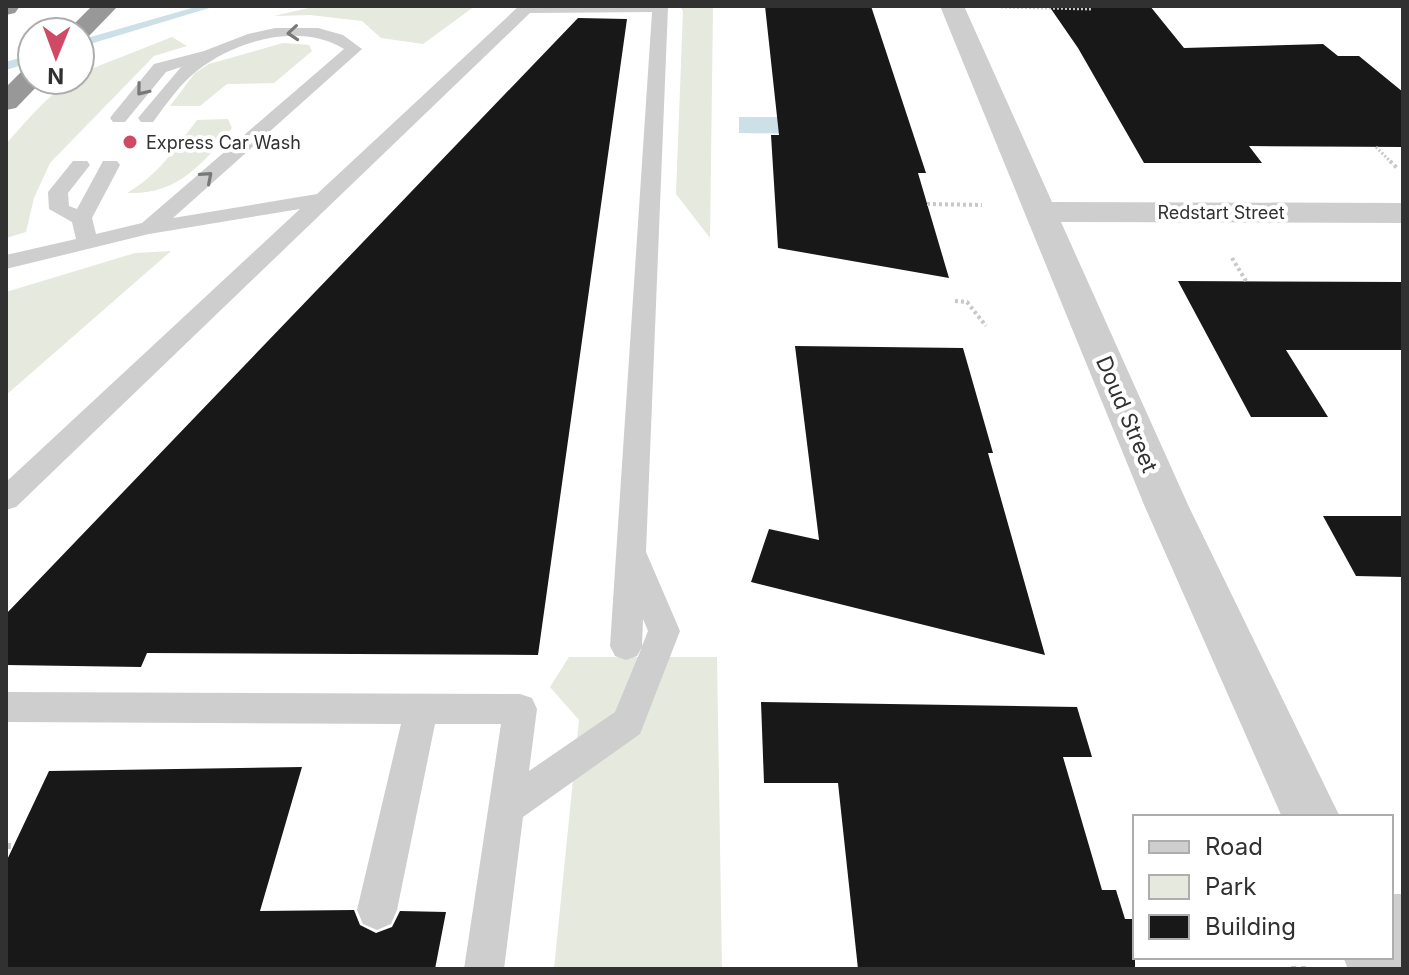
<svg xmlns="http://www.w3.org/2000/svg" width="1409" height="975" viewBox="0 0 1409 975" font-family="Inter,sans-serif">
<rect width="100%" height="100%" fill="#fff"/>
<g fill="#e5e9de">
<polygon points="317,6 475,6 423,44 381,38 362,21 310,15 274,16"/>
<polygon points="680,6 713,6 710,238 676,194 683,11"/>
<path d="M172,37l15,9 -33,10 -104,107 -16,35 -8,34 -20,6v-94c15,-16 53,-64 74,-64v-5l6,-4z"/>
<polygon points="283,43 309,45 312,51 274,83 227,84 200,106 170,106 195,73 209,64"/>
<path d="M228,119l4,9c-30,37 -55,67 -105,65 31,-18 49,-45 70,-73z"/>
<polygon points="171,251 6,395 6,292 135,253"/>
<polygon points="569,657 717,657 722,969 554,969 579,720 550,687"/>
</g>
<polygon fill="#cde0e7" points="739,117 800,117 802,134 739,133"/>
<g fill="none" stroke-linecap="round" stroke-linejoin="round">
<g fill="#cde0e7" fill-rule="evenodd">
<polygon points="199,6 216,6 80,47 80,40"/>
<polygon points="32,54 32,62 6,70 6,62"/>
</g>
</g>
<g fill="#181818">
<polygon points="765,6 871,6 926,173 918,173 949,278 778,248 771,135 779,135"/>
<polygon points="1049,6 1150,6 1184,48 1323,44 1338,56 1359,56 1403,92 1403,147 1249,146 1262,163 1144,163 1078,48"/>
<polygon points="578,18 627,19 538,655 147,653 141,667 6,665 6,614"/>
<polygon points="1178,281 1403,282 1403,350 1286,350 1328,417 1251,417"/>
<polygon points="795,346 963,348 993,453 988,453 1045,655 751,582 769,529 819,540"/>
<polygon points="1323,516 1403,516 1403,577 1356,576"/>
<polygon points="761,702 1077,707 1092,757 1063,757 1102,890 1116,890 1125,919 1135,919 1135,969 858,969 838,783 764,783"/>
<polygon points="302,767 260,911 354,910 360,925 376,933 392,927 400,911 446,912 435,969 6,969 6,862 49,771"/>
</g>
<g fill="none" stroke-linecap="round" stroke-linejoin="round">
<g stroke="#c8c8c8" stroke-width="3" stroke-dasharray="2 2" stroke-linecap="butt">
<polyline points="1001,7 1092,9"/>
<polyline points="1376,147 1392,163"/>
</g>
<g stroke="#c8c8c8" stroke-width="4" stroke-dasharray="3 3" stroke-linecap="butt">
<polyline points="1390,161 1398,169"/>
<polyline points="927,204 982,205"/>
<polyline points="1232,258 1246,281"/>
<polyline points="955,301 967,302 986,326"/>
</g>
<g stroke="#c8c8c8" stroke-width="6" stroke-dasharray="5 5" stroke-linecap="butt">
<polyline points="6,846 13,846"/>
<polyline points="1291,969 1310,969"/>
</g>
<path fill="#cecece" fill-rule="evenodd" d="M519,6l149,1 -22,545 34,79 -40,103 -117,83 -19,152h-40l37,-245h-66l-38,186 -6,14 -14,6 -14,-6 -6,-14 44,-186 -395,-2v-30l514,2 12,4 5,11 -8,62 86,-59 27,-65 -5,9 -11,4 -11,-4 -5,-10 42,-634 -122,1 -514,494 -10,3v-28l294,-273 -151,25 -143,35v-14l70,-16 -4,-17 -23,-13 -1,-17 25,-31h14l3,4 -22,28 1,13 8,3 26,-48h14l3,4 -28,53 4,16 46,-11 202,-174c-43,-27 -108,-9 -146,21 -18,14 -31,33 -45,52h-12l-3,-4 43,-51 -15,5 -41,50h-12l-3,-4 3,-4 41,-50 50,-13 44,-17 27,-6h43l25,7 19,14 -189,169 144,-24zM643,619l5,12 -6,15z"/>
<g fill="#cecece" fill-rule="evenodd">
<polygon points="940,6 964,6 1052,202 1403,203 1403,223 1061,222 1189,507 1340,817 1282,817 1145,507"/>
<polygon points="1391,894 1403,894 1403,969 1348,969 1343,957 1391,957"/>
</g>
<g fill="#989898" fill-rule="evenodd">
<polygon points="6,6 20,6 15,13 6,15"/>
<polygon points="92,6 118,6 88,37 80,39 80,32 66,32"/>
<polygon points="32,69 32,80 43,80 16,108 6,110 6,87 22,71"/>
</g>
</g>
<defs><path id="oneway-chevron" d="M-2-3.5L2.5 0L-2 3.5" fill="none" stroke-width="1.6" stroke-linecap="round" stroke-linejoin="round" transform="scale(2)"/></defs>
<g stroke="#787878">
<use href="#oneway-chevron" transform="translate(293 33) rotate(175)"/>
<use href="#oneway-chevron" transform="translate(142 90) rotate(129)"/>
<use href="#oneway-chevron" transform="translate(207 177) rotate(-41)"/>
</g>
<circle fill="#d14a65" stroke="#fff" stroke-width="3" cx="130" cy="142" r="8"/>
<g text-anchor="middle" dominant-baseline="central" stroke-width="8" stroke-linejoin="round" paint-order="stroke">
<g font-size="18" fill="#313131" stroke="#fff" text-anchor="start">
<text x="146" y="142">Express Car Wash</text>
</g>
<g font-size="18" fill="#313131" stroke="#fff">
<text x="1221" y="212">Redstart Street</text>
</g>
<g font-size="22" fill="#313131" stroke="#fff">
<text transform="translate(1127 414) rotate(67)">Doud Street</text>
</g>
</g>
<rect width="1409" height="975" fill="none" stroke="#313131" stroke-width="16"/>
<rect x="1133" y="815" width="260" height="144" fill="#ffffff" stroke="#adadad" stroke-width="2"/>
<rect x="1149" y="841" width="40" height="12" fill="#cecece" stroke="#adadad" stroke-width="2"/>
<text x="1205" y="855" font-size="24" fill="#313131">Road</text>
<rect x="1149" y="875" width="40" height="24" fill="#e5e9de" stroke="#adadad" stroke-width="2"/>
<text x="1205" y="895" font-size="24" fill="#313131">Park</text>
<rect x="1149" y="915" width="40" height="24" fill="#181818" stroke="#adadad" stroke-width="2"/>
<text x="1205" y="935" font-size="24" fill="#313131">Building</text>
<g transform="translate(56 56) rotate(181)"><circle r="38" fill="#ffffff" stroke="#adadad" stroke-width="2"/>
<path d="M0-6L14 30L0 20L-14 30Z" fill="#d14a65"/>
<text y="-12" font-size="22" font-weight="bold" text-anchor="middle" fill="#313131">N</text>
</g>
</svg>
